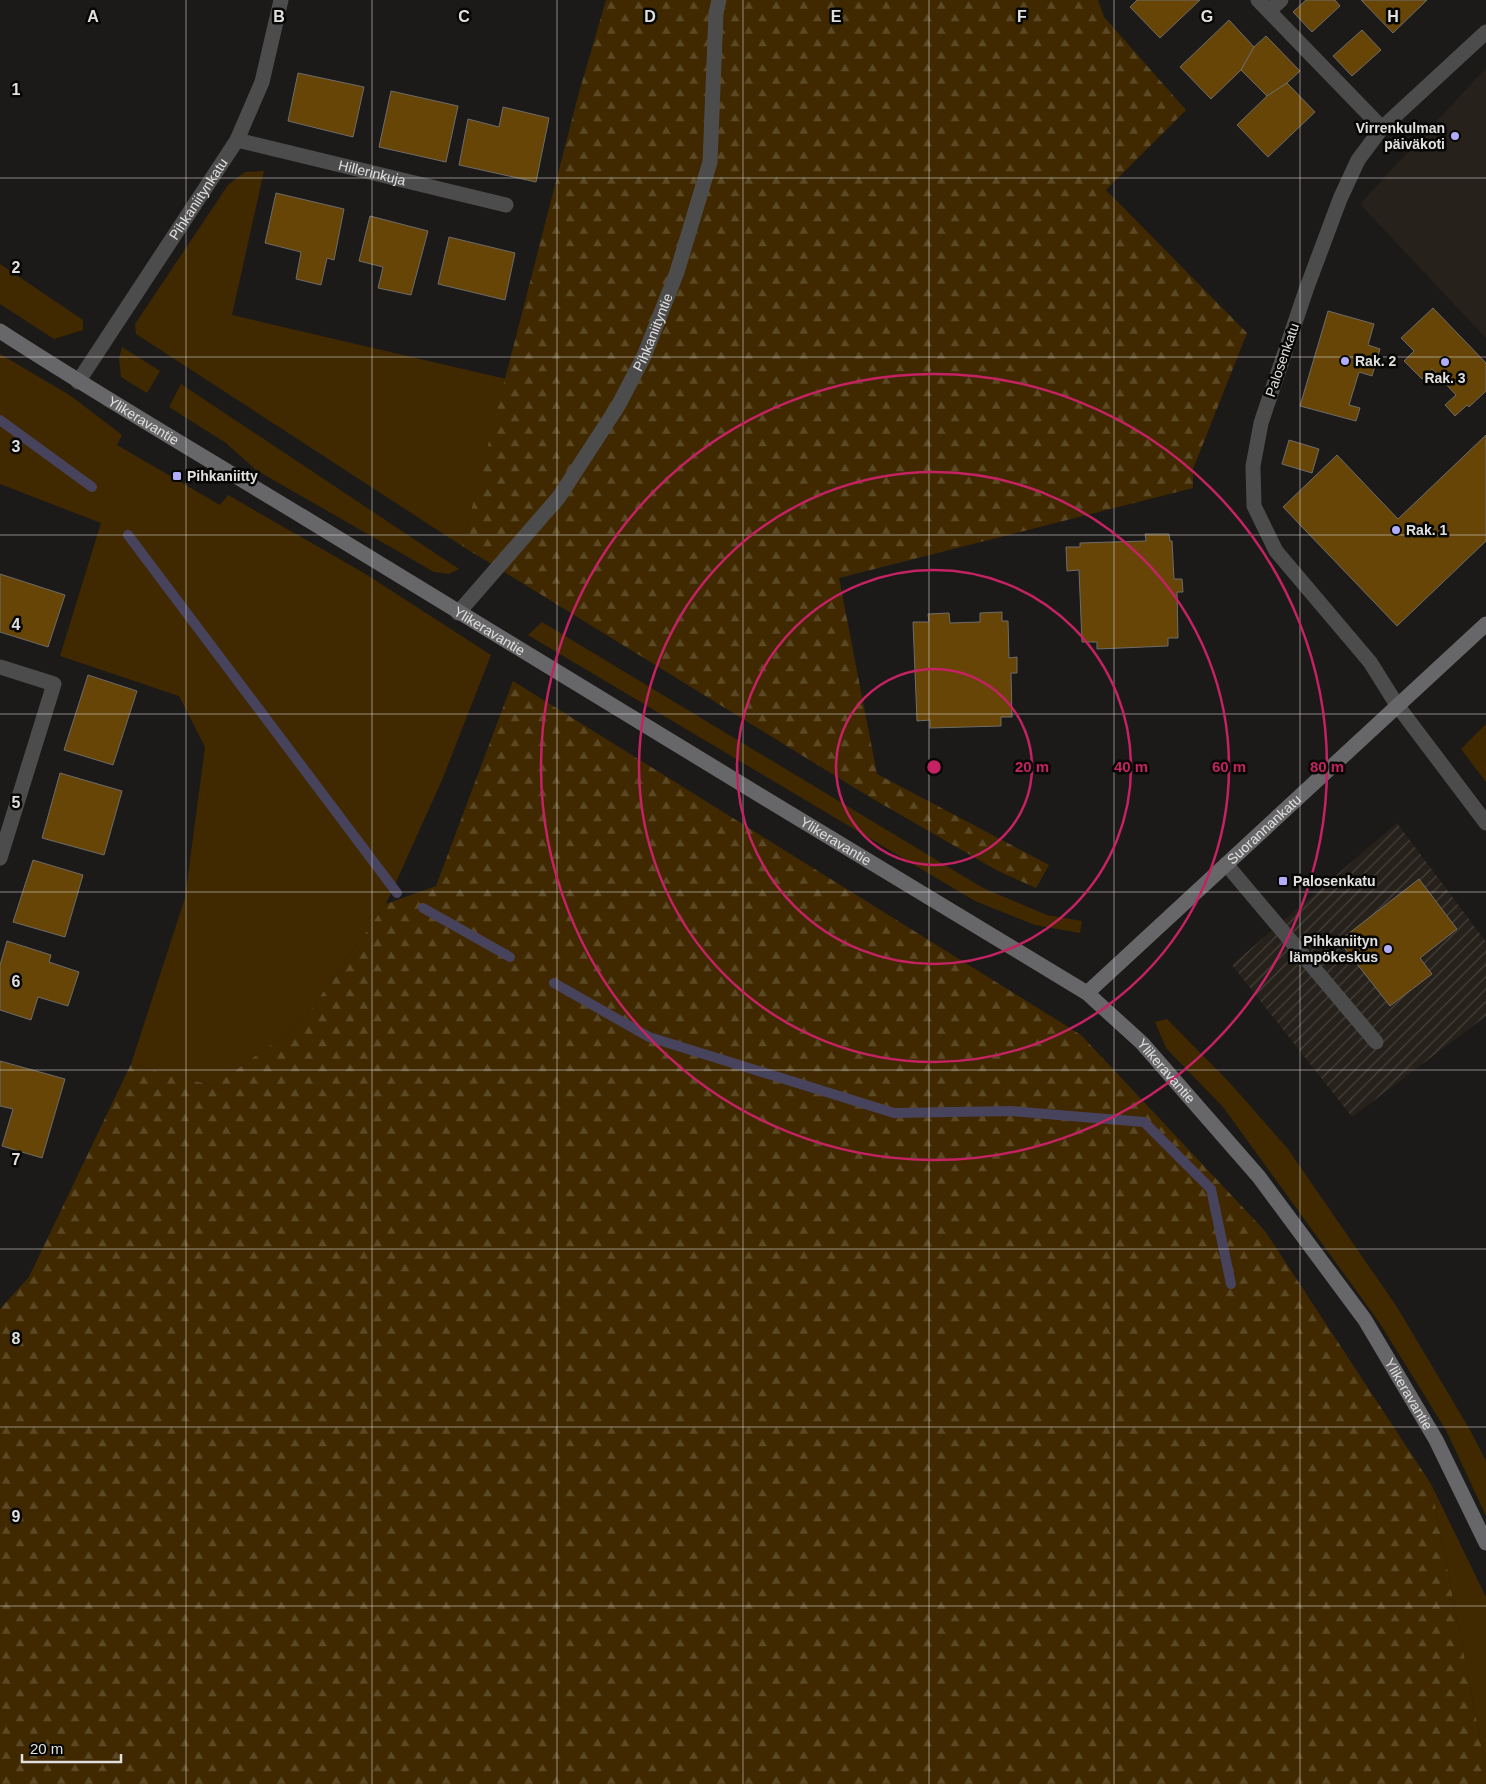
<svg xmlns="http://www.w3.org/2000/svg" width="1486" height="1784" viewBox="0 0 1486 1784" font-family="Helvetica,sans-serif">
<defs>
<pattern id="industrial-furrows" width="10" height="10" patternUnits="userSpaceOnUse" patternTransform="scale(1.25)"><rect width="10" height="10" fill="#26211a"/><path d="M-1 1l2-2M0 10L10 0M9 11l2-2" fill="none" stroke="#45413b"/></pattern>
<pattern id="forest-firs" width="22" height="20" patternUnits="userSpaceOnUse" patternTransform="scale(1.25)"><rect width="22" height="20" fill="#402900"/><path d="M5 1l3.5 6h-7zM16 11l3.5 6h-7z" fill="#5b4825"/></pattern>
</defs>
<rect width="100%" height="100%" fill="#1c1a18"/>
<polygon fill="#26211a" points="1486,68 1486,338 1360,204"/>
<polygon fill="url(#industrial-furrows)" points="1397,823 1486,942 1486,1016 1352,1117 1232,965"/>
<g fill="#402900">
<polygon points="264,171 232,315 506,379 462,546 136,334 135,324 228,185 245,172"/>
<polygon points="0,264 83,320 83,330 54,339 0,304"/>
<polygon points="122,347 160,371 147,393 121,377 119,359"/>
<polygon points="0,354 71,396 122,435 117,445 220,505 228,495 364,573 491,655 442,780 386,904 302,1022 214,1086 131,1064 185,898 205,747 179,696 60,656 101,523 0,484"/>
<polygon points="181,384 459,569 449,574 434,572 256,470 226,443 169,407"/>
<polygon points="542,622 983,888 1047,915 1082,921 1080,933 1035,925 975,901 528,635"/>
<polygon points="1486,724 1486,782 1461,749"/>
<polygon points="1167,1019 1229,1082 1288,1149 1397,1307 1470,1430 1486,1461 1486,1516 1446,1430 1379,1322 1223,1107 1166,1048 1155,1022"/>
<polygon points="1431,1484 1486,1597 1486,1769"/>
</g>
<g fill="url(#forest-firs)">
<polygon points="606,0 1098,0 1104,17 1186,110 1106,190 1247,333 1193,469 1193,488 839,578 877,774 1049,865 1036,888 998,871 868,796 462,546 578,96"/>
<polygon points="513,681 1081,1035 1265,1231 1431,1484 1486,1769 1486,1784 0,1784 0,1309 29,1277 131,1064 214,1086 302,1022 386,904 436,886"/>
</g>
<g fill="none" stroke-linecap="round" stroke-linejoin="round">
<g stroke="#48435c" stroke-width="10">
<polyline points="0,420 92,487"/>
<polyline points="128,535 397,893"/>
<polyline points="423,908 510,957"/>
<polyline points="554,983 649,1037 894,1113 1011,1111 1144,1122 1211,1189 1231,1284"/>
</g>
</g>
<g fill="#664507" stroke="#6e6c6a">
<polygon points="1137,0 1200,0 1160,38 1130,7"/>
<polygon points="1306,0 1335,0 1340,6 1312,32 1293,12"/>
<polygon points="1361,0 1427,0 1393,33"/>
<polygon points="1229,20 1254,47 1241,70 1211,99 1180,67"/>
<polygon points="1362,30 1381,50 1352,76 1333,56"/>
<polygon points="1266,36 1300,71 1287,83 1267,96 1241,70 1254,47"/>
<polygon points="298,73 364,87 353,137 288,121"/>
<polygon points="1287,83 1315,112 1268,157 1237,125 1267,96"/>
<polygon points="391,91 458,106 446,162 379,147"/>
<polygon points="503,107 549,118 536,182 459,165 468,119 499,127"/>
<polygon points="276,193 344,209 334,260 327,258 321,285 296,279 301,252 265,243"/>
<polygon points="370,216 428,231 411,295 378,288 383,267 359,261"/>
<polygon points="449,237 515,253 505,300 438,284"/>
<polygon points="1433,308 1486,363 1486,391 1469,407 1467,405 1455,416 1445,405 1456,395 1432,369 1422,379 1404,361 1414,351 1401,338"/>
<polygon points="1328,311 1374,324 1368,345 1380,349 1372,376 1359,372 1349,405 1360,408 1356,421 1300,406"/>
<polygon points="1486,435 1486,541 1397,626 1283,507 1337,455 1398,519"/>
<polygon points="1289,440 1319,449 1312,473 1282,464"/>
<polygon points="1145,534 1169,534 1170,541 1172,541 1174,579 1182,579 1183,592 1177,592 1178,638 1168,638 1168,646 1097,649 1097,642 1082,642 1079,570 1067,571 1066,547 1080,547 1080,543 1146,541"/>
<polygon points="0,574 65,595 48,647 0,632"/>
<polygon points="1002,612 1002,621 1008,621 1009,658 1017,657 1017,673 1011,673 1012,717 1001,717 1001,726 930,728 930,720 917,721 913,622 929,622 928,614 949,613 950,623 980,622 980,613"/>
<polygon points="88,675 137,691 113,765 64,750"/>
<polygon points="60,773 122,791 104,855 42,838"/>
<polygon points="33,860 83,875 65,937 13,922"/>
<polygon points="1419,879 1457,929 1420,958 1432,974 1390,1006 1339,941"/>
<polygon points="7,941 51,955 49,962 79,972 68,1006 38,997 31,1020 0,1010 0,965"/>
<polygon points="0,1061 65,1079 42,1158 2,1146 13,1109 0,1106"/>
</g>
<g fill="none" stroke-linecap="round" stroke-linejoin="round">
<g stroke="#4c4c4d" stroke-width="15">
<polyline points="1258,0 1382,128"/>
<polyline points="1269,11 1281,0"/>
<path id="s1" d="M458,613l101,-116 59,-91 26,-50 33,-84 33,-110 6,-149 3,-13"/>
<polyline points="1226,864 1376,1042"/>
</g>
<g stroke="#4c4c4d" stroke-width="15">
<polyline points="1486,32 1382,128 1358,160 1340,199 1306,290 1261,423 1253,466 1254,506 1276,551 1370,662 1397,705 1486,823"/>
<path id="s2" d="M237,140l269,65"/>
<path id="s3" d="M78,382l159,-242 25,-58 19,-82"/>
<polyline points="0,667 54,684 0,858"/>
</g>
<g stroke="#676769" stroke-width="15">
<path id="s4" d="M0,331c100,65 203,125 305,187 260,160 521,317 782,475l55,50 117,134 106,143 71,120 50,103"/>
<path id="s5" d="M1087,993l399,-369"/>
</g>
</g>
<path fill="none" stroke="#e1e0df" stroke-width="1" stroke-opacity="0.55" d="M186,0v1784M372,0v1784M557,0v1784M743,0v1784M929,0v1784M1114,0v1784M1300,0v1784M0,178h1486M0,357h1486M0,535h1486M0,714h1486M0,892h1486M0,1070h1486M0,1249h1486M0,1427h1486M0,1606h1486"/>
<g fill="none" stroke="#c42262" stroke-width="2.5">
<circle cx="934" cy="767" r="98"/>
<circle cx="934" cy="767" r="197"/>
<circle cx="934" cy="767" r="295"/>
<circle cx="934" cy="767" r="393"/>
</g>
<g fill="#b1adfa" stroke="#060605" stroke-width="2">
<circle cx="1455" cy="136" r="5"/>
<circle cx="1345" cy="361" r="5"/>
<circle cx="1445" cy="362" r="5"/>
<rect x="172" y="471" width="10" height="10" rx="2.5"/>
<circle cx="1396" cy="530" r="5"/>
<rect x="1278" y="876" width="10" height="10" rx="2.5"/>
<circle cx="1388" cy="949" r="5"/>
</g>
<g text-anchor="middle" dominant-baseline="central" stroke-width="5" stroke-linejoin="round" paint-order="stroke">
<g font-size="14" font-weight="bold" fill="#e1e0df" stroke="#060605" text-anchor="start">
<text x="1445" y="128" text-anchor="end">Virrenkulman<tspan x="1445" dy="16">päiväkoti</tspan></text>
<text x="1355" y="361">Rak. 2</text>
<text x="1445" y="378" text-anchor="middle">Rak. 3</text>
<text x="187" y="476">Pihkaniitty</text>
<text x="1406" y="530">Rak. 1</text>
<text x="1293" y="881">Palosenkatu</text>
<text x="1378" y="941" text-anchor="end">Pihkaniityn<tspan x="1378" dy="16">lämpökeskus</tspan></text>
</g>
<g font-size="14" fill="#e1e0df" stroke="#060605">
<text stroke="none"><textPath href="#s2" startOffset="139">Hillerinkuja</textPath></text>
<text stroke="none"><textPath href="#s3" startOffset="219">Pihkaniitynkatu</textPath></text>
<text stroke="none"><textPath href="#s1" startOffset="344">Pihkaniityntie</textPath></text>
<text transform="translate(1282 360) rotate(-71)">Palosenkatu</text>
<text stroke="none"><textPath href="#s4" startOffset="169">Ylikeravantie</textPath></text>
<text stroke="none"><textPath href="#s4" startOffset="574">Ylikeravantie</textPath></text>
<text stroke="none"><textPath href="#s5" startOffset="241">Suorannankatu</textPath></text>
<text stroke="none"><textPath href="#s4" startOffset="979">Ylikeravantie</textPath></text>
<text stroke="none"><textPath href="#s4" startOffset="1384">Ylikeravantie</textPath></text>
<text stroke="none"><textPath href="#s4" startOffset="1789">Ylikeravantie</textPath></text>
</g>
</g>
<g font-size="16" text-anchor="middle" font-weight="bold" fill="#e1e0df" stroke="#060605" stroke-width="5" stroke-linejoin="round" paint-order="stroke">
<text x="93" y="22">A</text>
<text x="279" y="22">B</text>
<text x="464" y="22">C</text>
<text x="650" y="22">D</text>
<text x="836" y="22">E</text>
<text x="1022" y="22">F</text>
<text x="1207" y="22">G</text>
<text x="1393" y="22">H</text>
<text x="16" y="95">1</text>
<text x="16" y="273">2</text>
<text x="16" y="452">3</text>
<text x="16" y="630">4</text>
<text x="16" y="808">5</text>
<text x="16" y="987">6</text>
<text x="16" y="1165">7</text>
<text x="16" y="1344">8</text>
<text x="16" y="1522">9</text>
</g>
<circle cx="934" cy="767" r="8" fill="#c42262" stroke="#060605" stroke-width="2.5"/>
<g font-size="15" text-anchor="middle" font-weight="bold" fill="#c42262" stroke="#060605" stroke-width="5" stroke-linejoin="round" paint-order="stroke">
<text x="1032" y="772">20 m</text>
<text x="1131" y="772">40 m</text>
<text x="1229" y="772">60 m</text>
<text x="1327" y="772">80 m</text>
</g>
<path d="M22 1754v8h99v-8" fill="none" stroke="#e1e0df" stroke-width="2.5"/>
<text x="30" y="1754" font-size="15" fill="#e1e0df" stroke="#060605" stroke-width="4" paint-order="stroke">20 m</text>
</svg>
